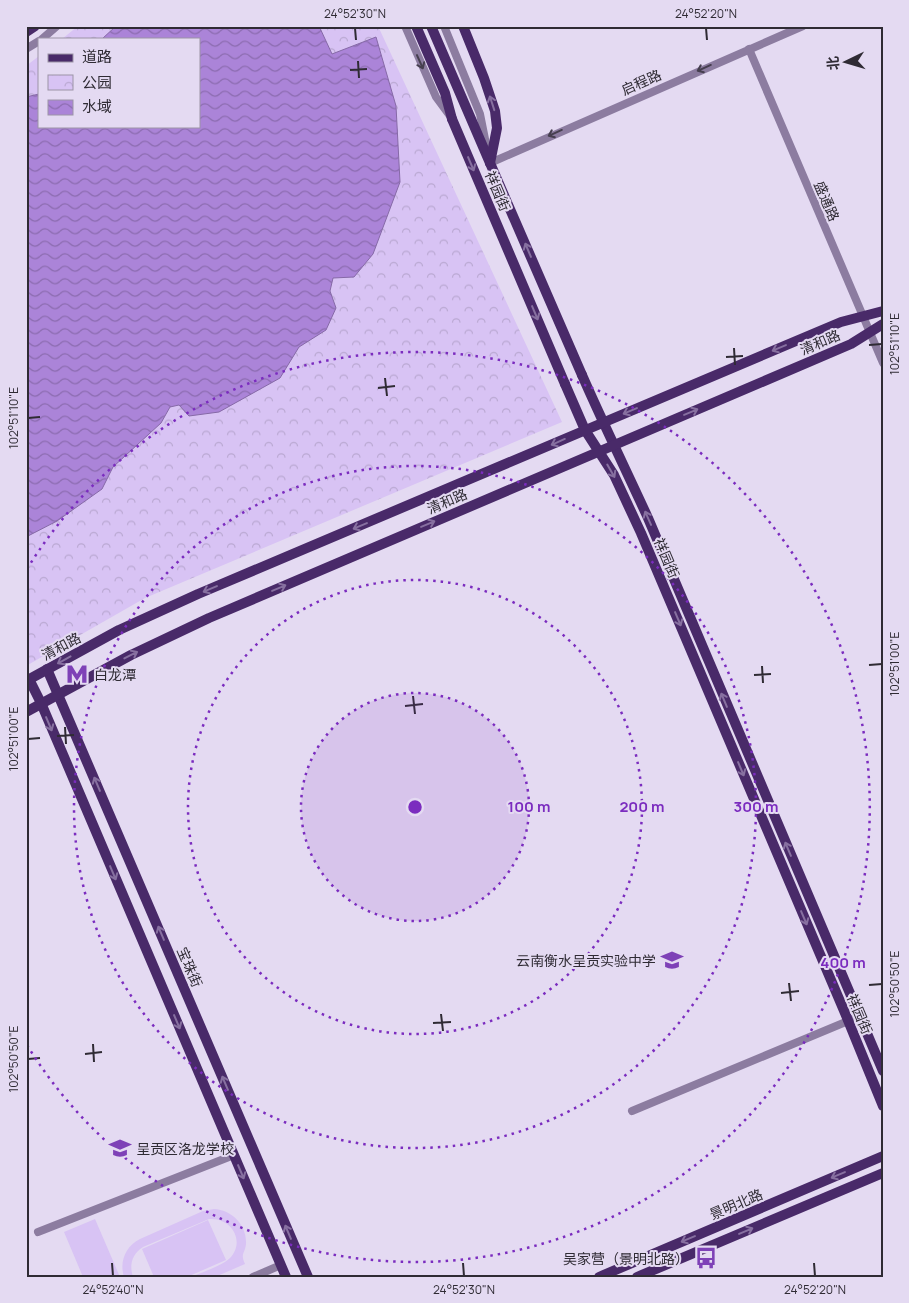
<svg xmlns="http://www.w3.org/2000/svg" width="909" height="1303" viewBox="0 0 909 1303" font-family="Manrope,'Noto Sans SC',sans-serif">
<defs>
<pattern id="park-crowns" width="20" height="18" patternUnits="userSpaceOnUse" patternTransform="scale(1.25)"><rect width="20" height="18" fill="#d8c3f4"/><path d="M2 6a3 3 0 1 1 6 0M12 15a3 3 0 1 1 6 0" fill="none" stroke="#baa8d2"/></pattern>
<pattern id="water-waves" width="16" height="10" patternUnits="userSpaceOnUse" patternTransform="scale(1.25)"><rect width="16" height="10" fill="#ab84d8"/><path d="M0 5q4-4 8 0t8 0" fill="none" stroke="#8c6cb0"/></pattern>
</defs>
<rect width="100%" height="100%" fill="#e4daf2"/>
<polygon fill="url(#park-crowns)" points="78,26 378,26 562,422 145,598 26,666 26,66 39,56 39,126 199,126 199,39 62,39"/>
<g fill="#d8c3f4">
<path d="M214,1209c18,1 33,16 32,35 -1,10 -6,9 -1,20l-30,13h-24c11,-5 31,-11 39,-19 16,-17 1,-41 -21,-39l-66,28c-11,7 -14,18 -10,30h-9c-5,-16 2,-31 16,-38l63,-28z"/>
<polygon points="95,1219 120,1277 83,1277 64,1232"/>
<polygon points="208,1220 226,1260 187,1277 154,1277 142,1249"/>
</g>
<polygon fill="url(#water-waves)" stroke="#8669a7" points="116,26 319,26 332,54 376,37 396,106 400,182 373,254 354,277 333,278 330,291 336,308 326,330 299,347 280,378 219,412 189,416 179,405 170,407 161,423 113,467 102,489 57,521 26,537 26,97 39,94 39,126 199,126 199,39 102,39"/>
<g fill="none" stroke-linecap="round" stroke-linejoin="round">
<g stroke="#8c7ca0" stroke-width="8">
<polyline points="405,26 436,97 450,116"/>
<polyline points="444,26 480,114 487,149"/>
<polyline points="42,39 57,26"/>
<polyline points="26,49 39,41"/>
<polyline points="749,49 883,363"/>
<polyline points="490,160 490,163 803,26"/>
<polyline points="632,1111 860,1016"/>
<polyline points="38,1232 234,1155"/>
<polyline points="253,1277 281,1265"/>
</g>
<g stroke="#492a69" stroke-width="10">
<polyline points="416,26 445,93 452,119"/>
<polyline points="431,26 490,163"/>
<polyline points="463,26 484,78 495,111 497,128 490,163"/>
<polyline points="26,32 35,26"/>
<path d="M582,375c21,48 44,95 66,143l235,553"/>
<polyline points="565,384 585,430 614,475 641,533 845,1013 883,1106"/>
<polyline points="47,669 308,1277"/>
<polyline points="29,679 41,703 286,1277"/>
<polyline points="26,681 119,630 198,594 841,322 883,311"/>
<polyline points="26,712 131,655 209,618 851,344 883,324"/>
<polyline points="599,1277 883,1156"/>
<polyline points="637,1277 883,1173"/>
</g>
<g stroke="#492a69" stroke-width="10">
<polyline points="452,119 565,384"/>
<polyline points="490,163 582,375"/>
</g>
</g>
<defs><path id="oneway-shaft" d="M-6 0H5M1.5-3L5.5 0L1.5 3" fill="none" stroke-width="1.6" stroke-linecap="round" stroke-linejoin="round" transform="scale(1.25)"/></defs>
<g stroke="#463f4f">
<use href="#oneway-shaft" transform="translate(420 62) rotate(66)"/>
<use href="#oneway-shaft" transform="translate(704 68) rotate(156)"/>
<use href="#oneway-shaft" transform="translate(555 133) rotate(156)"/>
</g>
<g stroke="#8770a0">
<use href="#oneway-shaft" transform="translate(492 103) rotate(-108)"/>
<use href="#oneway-shaft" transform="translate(471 164) rotate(67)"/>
<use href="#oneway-shaft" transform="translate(528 250) rotate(-113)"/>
<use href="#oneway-shaft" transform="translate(535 313) rotate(67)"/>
<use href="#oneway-shaft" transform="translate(779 348) rotate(157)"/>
<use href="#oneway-shaft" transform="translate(630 411) rotate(157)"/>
<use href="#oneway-shaft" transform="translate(691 412) rotate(-23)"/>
<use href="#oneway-shaft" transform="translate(558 442) rotate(156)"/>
<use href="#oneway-shaft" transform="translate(611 471) rotate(60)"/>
<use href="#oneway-shaft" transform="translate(648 518) rotate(-114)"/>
<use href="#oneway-shaft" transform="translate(428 524) rotate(-23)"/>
<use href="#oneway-shaft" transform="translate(360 526) rotate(157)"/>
<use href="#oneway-shaft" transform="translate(279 588) rotate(-23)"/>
<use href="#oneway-shaft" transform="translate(210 589) rotate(157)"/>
<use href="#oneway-shaft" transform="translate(678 619) rotate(67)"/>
<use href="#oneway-shaft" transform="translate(131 655) rotate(-27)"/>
<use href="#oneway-shaft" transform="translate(64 660) rotate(151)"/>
<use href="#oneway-shaft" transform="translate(724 700) rotate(-113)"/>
<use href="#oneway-shaft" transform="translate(49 724) rotate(67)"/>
<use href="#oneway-shaft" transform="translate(741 769) rotate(67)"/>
<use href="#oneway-shaft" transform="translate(97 784) rotate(-113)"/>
<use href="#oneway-shaft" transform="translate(788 849) rotate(-113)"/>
<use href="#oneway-shaft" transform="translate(113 873) rotate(67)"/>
<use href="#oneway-shaft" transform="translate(804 918) rotate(67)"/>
<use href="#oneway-shaft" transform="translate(161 933) rotate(-113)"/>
<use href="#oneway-shaft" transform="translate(177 1022) rotate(67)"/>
<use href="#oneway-shaft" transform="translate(225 1083) rotate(-113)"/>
<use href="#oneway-shaft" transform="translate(241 1172) rotate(67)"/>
<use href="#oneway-shaft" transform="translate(838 1175) rotate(157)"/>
<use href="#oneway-shaft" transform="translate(746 1231) rotate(-23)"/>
<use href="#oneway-shaft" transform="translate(288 1232) rotate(-113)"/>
<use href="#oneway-shaft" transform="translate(688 1239) rotate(157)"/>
</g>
<path fill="none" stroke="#2f2b34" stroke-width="2" d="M355,28l1,12M706,28l1,12M358,61l1,17M350,70l17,-1M869,345l13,-1M734,348l1,17M726,357l17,-1M385,378l2,18M378,388l17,-2M28,418l12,-1M869,665l13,-1M762,666l1,17M754,675l17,-1M413,696l2,18M405,706l18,-2M65,727l1,17M57,736l17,-1M28,739l12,-1M789,983l2,18M869,985l13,-1M781,993l18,-2M441,1014l2,17M433,1023l18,-1M93,1044l1,18M85,1054l17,-2M28,1059l12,-1M112,1263l1,13M463,1263l1,13M814,1263l1,13"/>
<circle cx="415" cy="807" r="114" fill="#7b2cbf" fill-opacity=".12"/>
<g fill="none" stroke="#7b2cbf" stroke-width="2.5" stroke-dasharray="2.5 5">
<circle cx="415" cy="807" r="114"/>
<circle cx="415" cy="807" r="227"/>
<circle cx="415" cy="807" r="341"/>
<path d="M27 569A455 455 0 1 1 27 1045"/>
</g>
<defs>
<g id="metro-bare" transform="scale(1.725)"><path d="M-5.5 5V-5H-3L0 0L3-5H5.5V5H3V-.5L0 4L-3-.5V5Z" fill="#7e41b7" stroke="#e4daf2" stroke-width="2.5" paint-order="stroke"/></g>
<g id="school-bare" transform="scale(1.725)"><path d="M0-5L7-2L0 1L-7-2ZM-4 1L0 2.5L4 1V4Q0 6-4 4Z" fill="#7e41b7" stroke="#e4daf2" stroke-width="2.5" paint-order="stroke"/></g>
<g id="bus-bare" transform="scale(1.725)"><path d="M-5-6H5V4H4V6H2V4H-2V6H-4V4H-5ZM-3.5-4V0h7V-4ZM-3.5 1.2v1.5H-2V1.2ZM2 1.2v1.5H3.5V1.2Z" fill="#7e41b7" stroke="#e4daf2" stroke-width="2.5" paint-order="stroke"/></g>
</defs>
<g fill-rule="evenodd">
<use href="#metro-bare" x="77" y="674"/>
<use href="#school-bare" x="672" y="960"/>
<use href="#school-bare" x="120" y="1148"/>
<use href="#bus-bare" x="706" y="1258"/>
</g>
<g text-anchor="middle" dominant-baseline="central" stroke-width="4" stroke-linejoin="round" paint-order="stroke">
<g font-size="14" fill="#2f2b34" stroke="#e4daf2">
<text transform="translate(641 82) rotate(-24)">启程路</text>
<text transform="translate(498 191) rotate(67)">祥园街</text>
<text transform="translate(827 201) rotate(67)">盛通路</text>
<text transform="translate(820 342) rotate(-23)">清和路</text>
<text transform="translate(447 501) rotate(-23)">清和路</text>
<text transform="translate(667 558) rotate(67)">祥园街</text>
<text transform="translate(61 646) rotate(-28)">清和路</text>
<text transform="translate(190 967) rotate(67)">宝珠街</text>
<text transform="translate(860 1014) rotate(67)">祥园街</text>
<text transform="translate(736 1204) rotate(-23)">景明北路</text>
</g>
<g font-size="14" fill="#2f2b34" stroke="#e4daf2" text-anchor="start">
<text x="94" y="674">白龙潭</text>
<text x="656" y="960" text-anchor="end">云南衡水呈贡实验中学</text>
<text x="136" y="1148">呈贡区洛龙学校</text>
<text x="689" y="1258" text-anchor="end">吴家营（景明北路）</text>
</g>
</g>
<circle cx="415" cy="807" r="8" fill="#7b2cbf" stroke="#e4daf2" stroke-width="2.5"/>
<g font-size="15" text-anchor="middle" font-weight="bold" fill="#7b2cbf" stroke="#e4daf2" stroke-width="4" stroke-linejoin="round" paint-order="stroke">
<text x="529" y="812">100 m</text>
<text x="642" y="812">200 m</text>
<text x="756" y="812">300 m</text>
<text x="843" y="968">400 m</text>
</g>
<rect width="909" height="1303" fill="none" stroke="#e4daf2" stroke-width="55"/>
<rect x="38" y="38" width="162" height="90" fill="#e4daf2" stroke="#9c94a6"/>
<rect x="48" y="54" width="25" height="8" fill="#492a69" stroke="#9c94a6"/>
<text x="82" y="62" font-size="15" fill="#2f2b34">道路</text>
<rect x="48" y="75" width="25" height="15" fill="url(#park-crowns)" stroke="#9c94a6"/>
<text x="82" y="88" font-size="15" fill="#2f2b34">公园</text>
<rect x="48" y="100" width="25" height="15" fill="url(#water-waves)" stroke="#9c94a6"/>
<text x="82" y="112" font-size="15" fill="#2f2b34">水域</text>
<g transform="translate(846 62) rotate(265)" stroke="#e4daf2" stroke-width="4" paint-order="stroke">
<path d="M0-4L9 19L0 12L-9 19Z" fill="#2f2b34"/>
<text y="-8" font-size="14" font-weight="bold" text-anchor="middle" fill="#2f2b34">北</text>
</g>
<rect x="28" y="28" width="854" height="1248" fill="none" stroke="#2f2b34" stroke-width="2"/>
<g font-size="12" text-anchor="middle" fill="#2f2b34">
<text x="355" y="18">24°52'30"N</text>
<text x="706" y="18">24°52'20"N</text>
<text transform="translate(895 344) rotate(-90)" y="4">102°51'10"E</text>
<text transform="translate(14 418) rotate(-90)" y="4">102°51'10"E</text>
<text transform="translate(895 664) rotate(-90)" y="4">102°51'00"E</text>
<text transform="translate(14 739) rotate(-90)" y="4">102°51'00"E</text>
<text transform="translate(895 984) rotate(-90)" y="4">102°50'50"E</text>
<text transform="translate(14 1059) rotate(-90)" y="4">102°50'50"E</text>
<text x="113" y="1294">24°52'40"N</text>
<text x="464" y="1294">24°52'30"N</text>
<text x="815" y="1294">24°52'20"N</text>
</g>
</svg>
